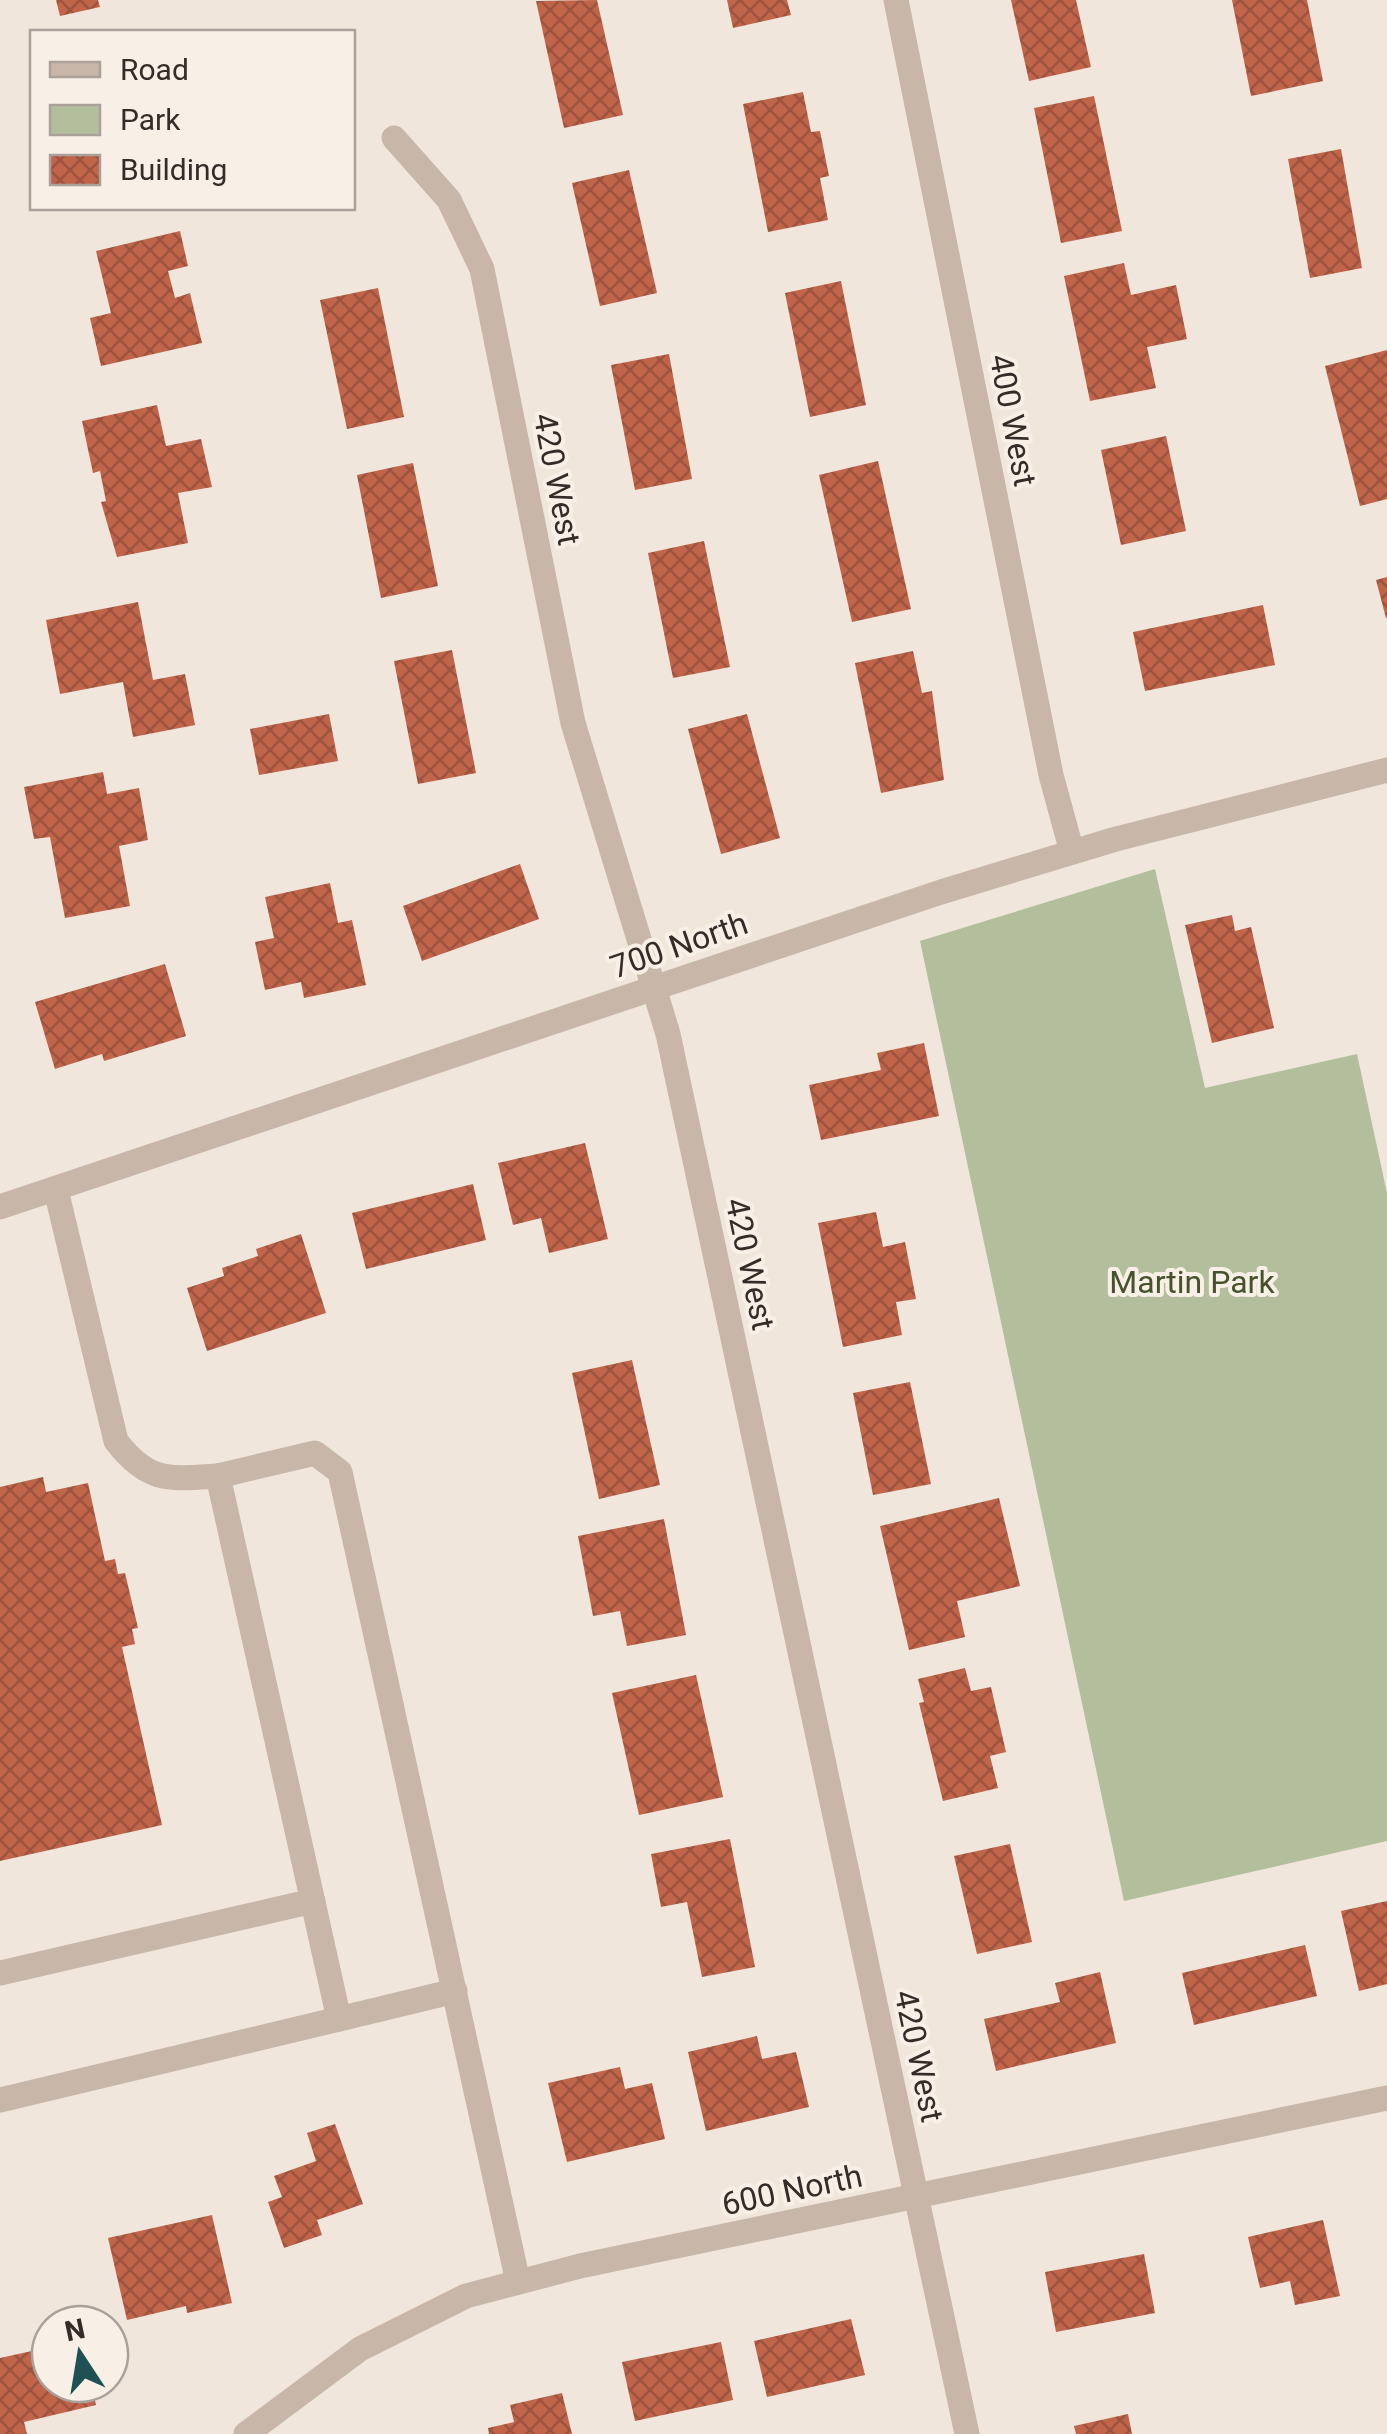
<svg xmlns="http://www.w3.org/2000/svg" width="1387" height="2434" viewBox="0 0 1387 2434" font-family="Roboto,sans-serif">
<defs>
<pattern id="building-cross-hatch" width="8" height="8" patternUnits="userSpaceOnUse" patternTransform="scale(2.5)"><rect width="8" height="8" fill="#c0644a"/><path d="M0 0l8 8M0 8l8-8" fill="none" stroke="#9d533e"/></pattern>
</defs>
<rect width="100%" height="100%" fill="#f0e6db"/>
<polygon fill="#b3be9c" points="1155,869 1205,1088 1357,1054 1387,1193 1387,1841 1124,1901 920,941"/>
<g fill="url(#building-cross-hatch)">
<polygon points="56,0 98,0 100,7 60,16"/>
<polygon points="597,0 623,115 564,128 536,1"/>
<polygon points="727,0 787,0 791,15 733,28"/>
<polygon points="1011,0 1076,0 1091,67 1029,81"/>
<polygon points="1232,0 1307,0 1323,81 1251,96"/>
<polygon points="803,92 811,132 820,131 829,176 820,178 828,220 768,232 743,104"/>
<polygon points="1094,96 1122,231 1061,243 1034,108"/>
<polygon points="1341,149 1362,268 1310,278 1288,159"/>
<polygon points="629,170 657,293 600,306 572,183"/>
<polygon points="180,231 188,266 168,271 175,298 190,293 202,343 101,366 90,318 111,313 96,251"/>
<polygon points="1124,263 1131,295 1176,285 1187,339 1147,347 1156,388 1090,401 1064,276"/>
<polygon points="841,281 866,405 810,417 785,293"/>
<polygon points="378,288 404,417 347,429 320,300"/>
<polygon points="1387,350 1387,499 1360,506 1325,366"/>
<polygon points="669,354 692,479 635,490 611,365"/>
<polygon points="157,405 166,446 201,439 212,487 178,493 188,543 117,557 101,502 106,501 100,471 93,473 82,421"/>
<polygon points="1166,436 1186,531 1121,545 1101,450"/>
<polygon points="878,461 911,609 852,622 819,475"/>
<polygon points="413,463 438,586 381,598 357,475"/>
<polygon points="704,541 730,667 673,678 648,553"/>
<polygon points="1387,577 1387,618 1386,618 1376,580"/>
<polygon points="138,602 153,680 185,674 195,725 133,737 123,682 60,694 46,620"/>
<polygon points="1263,605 1275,665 1145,691 1133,632"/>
<polygon points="452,650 476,773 418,784 394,661"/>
<polygon points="913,651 922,693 932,691 944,780 881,793 855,663"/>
<polygon points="329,714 338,761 259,775 250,729"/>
<polygon points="747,714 780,838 721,854 688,729"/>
<polygon points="103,772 107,794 139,788 148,840 119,846 130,906 65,918 50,837 34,839 24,787"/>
<polygon points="520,864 539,919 422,961 403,906"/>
<polygon points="330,883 338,923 352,920 366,985 304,998 301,982 265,990 255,942 274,938 265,897"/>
<polygon points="1232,915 1235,931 1251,927 1274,1028 1212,1043 1185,925"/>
<polygon points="165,964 186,1036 104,1061 102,1054 55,1069 35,1002"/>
<polygon points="924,1043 939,1116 821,1140 809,1085 881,1070 877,1053"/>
<polygon points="585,1143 608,1239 549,1253 541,1218 513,1225 498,1163"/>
<polygon points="473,1184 486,1240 366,1269 352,1213"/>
<polygon points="876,1212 883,1247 905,1242 916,1299 896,1302 902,1335 843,1347 818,1223"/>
<polygon points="301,1234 326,1313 207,1351 187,1288 224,1276 222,1268 258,1256 256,1249"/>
<polygon points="632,1360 660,1485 599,1499 572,1373"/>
<polygon points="910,1382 931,1484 873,1495 853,1393"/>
<polygon points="43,1477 46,1492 88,1483 105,1561 115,1559 118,1574 125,1573 138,1628 132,1629 135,1644 122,1647 162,1825 0,1861 0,1487"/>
<polygon points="999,1498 1020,1586 957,1601 965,1637 909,1650 880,1526"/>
<polygon points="664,1519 686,1635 627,1646 620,1611 593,1616 578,1536"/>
<polygon points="965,1668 971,1691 991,1687 1006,1752 990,1756 998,1788 943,1801 919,1703 924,1702 918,1679"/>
<polygon points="696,1675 723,1797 639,1815 612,1693"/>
<polygon points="730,1839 755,1967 702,1977 687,1902 661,1907 651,1854"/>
<polygon points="1010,1844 1032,1942 977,1954 954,1856"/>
<polygon points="1387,1901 1387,1984 1359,1991 1341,1911"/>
<polygon points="1305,1945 1317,1996 1194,2025 1182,1973"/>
<polygon points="1100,1972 1116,2043 996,2071 984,2019 1060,2002 1055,1983"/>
<polygon points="757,2036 762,2059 796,2052 809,2107 706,2131 688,2052"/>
<polygon points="620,2067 625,2089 652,2083 665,2139 567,2162 548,2083"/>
<polygon points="335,2124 363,2204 317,2220 322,2235 284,2248 268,2202 282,2197 274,2176 316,2161 307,2133"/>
<polygon points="212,2215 232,2303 187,2313 186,2306 127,2320 108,2238"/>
<polygon points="1323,2220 1340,2296 1295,2305 1290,2281 1260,2288 1248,2237"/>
<polygon points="1144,2254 1155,2313 1056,2332 1045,2272"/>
<polygon points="851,2319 865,2375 767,2397 754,2341"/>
<polygon points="721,2342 733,2400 635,2421 622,2362"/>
<polygon points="50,2347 50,2384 91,2384 96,2405 24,2422 27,2434 0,2434 0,2358"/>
<polygon points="562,2393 572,2434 489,2434 488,2428 514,2422 510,2405"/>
<polygon points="1128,2414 1132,2434 1076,2434 1074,2426"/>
</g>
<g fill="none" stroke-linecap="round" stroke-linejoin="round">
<g stroke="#c8b6a8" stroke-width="25">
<polyline points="896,0 1051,775 1072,852"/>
<polyline points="394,138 449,200 482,269 573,723 668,1034 967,2434"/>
<polyline points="0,1207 941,892 1116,839 1387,770"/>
<polyline points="218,1476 315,1453 340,1472 518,2282"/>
<polyline points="0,1973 313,1901"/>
<polyline points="339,2019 455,1991"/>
<path d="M0,2100l339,-81 -121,-543c-49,3 -70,7 -102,-35l-60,-251"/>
<polyline points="246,2434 360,2349 466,2296 580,2266 1387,2098"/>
</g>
</g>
<g text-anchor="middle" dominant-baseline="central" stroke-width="8" stroke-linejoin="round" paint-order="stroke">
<g font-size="32" fill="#352b28" stroke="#f8f0e7">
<text transform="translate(1013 420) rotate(79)">400 West</text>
<text transform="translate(557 479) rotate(79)">420 West</text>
<text transform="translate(679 945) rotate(-19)">700 North</text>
<text transform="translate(750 1264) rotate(78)">420 West</text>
<text transform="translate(919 2056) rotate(78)">420 West</text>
<text transform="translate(792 2190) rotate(-12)">600 North</text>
</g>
<g font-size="32" fill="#45522d" stroke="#f8f0e7">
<text x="1192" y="1282">Martin Park</text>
</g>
</g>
<rect x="30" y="30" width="325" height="180" fill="#f8f0e7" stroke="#aaa19b" stroke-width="2.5"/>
<rect x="50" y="62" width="50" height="15" fill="#c8b6a8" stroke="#aaa19b" stroke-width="2.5"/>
<text x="120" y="80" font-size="30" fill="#352b28">Road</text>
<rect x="50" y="105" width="50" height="30" fill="#b3be9c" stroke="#aaa19b" stroke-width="2.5"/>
<text x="120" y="130" font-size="30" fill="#352b28">Park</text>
<rect x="50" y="155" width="50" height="30" fill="url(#building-cross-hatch)" stroke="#aaa19b" stroke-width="2.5"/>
<text x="120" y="180" font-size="30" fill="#352b28">Building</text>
<g transform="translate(80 2354) rotate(348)"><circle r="48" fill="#f8f0e7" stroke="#aaa19b" stroke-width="2.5"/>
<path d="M0-8L18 38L0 25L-18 38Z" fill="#1f5154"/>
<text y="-15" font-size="28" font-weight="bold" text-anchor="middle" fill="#352b28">N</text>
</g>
</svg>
